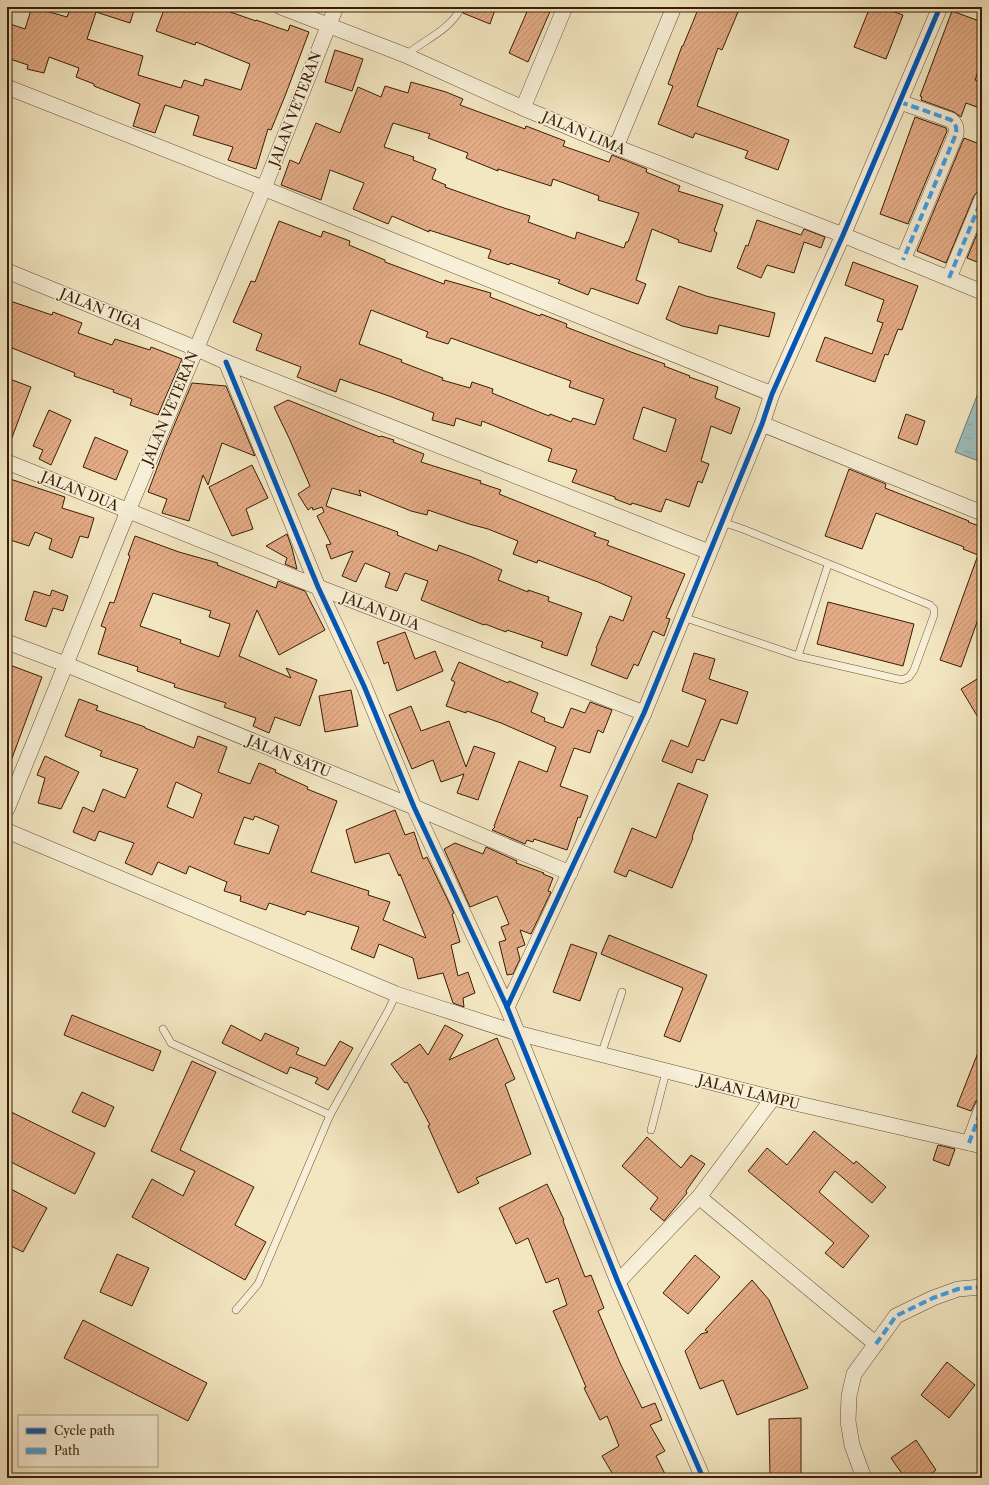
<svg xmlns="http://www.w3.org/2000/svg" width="989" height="1485" viewBox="0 0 989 1485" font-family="'Libre Caslon Text',serif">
<defs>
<pattern id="water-ripples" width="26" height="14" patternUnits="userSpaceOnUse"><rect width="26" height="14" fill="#9ebebb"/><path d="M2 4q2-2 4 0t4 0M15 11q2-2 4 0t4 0" fill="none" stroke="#89a39f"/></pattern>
<pattern id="building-hatch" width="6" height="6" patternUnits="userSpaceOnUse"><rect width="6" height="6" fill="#e4ac86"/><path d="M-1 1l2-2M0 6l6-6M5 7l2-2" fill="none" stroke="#c49372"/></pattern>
</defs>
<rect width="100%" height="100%" fill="#f3e7c2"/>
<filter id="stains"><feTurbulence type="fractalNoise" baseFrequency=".005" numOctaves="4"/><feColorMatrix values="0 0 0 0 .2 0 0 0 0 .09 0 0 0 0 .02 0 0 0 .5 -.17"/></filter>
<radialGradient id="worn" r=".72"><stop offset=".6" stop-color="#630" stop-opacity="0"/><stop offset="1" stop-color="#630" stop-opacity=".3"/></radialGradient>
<polygon fill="url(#water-ripples)" stroke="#767d72" points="982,383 982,460 981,462 955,452"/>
<g fill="url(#building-hatch)" stroke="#391c05" fill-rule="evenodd">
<polygon points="32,7 67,17 71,7 135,7 130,23 96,12 87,39 143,56 138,75 181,88 184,80 203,86 205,79 241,90 250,64 196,42 195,45 156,31 165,7 216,7 256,21 256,20 288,31 290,25 309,32 285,96 271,130 268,129 256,169 228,160 233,147 193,135 199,116 165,105 155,133 133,126 140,104 94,86 94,84 76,77 79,68 49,57 44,73 27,69 28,65 7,58 7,23 25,29"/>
<polygon points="466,7 496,7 490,24 463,13"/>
<polygon points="529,7 552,7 528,62 509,53"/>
<polygon points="699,7 726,7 738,12 722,50 718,48 697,106 789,140 778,170 745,158 748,151 695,133 693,138 658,124 673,86 668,84 682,46 683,46"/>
<polygon points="870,7 881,7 903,15 886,59 854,47"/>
<polygon points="952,11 982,22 982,61 975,80 982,82 982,109 966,103 961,117 954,112 921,100 922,97 920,96"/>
<polygon points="335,50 363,59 352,91 325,82"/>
<path d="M411,82l35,10 17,7 -3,6 65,24 1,-3 39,15 -2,5 46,16 3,-7 35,14 -1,3 34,14 -2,5 45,14 -9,26 3,2 -6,19 -33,-10 1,-2 -27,-11 -16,51 10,4 -8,20 -47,-16 -3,7 -30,-12 2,-3 -50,-17 -1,2 -21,-7 3,-8 -62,-20v2l-37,-16 -4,8 -35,-15 11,-26 -34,-13 -9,30 -40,-15 9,-25 9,4 17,-41 24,10 18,-46 23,10 4,-11 23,7zM393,123l37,11 -2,4 40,15 -2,5 32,13v-2l53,17 2,-7 46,17 -1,4 41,13 -11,29h-2l-2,6 -47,-16 -2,7 -47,-17 2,-6 -26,-8 -59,-21 1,-2 -14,-6 4,-10 -23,-9 1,-3 -30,-10z"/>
<polygon points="915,117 946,128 947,131 908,224 880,214"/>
<polygon points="964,138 982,145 982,190 977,192 974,196 946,263 917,251"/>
<polygon points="757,220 801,235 804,229 825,237 821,248 804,242 794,273 767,265 761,278 737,268 746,245 748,246"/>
<path d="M279,221l42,16 2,-6 27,10 -1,4 36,15v2l59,22 1,-4 46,13 -1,4 50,19 1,-2 26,10 -1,3 65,25 34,12 -1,2 26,10 -1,1 29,10 -3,11 25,10 -9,26 -20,-8 -10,35 8,3 -7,19 -4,-2 -9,26 -23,-8 -5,13 -29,-9 -1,2 -16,-6v-2l-43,-15 5,-12 -29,-9 4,-12 -70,-28 -1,5 -25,-8 -2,8 -22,-6 2,-7 -45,-17 -49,-17 -4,13 -39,-15 4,-10 -45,-17 6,-16 -29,-12 18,-41 4,1zM371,310l57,22 -2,5 22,7 3,-6 120,43 -2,6 35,12 -9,26 -22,-7 -2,4 -21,-8 -1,2 -57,-23 1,-4 -21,-7 -2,6 -28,-8 1,-2 -42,-16 1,-2 -43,-16zM643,407l33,12 -10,33 -33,-13z"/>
<polygon points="982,222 982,264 967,258"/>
<polygon points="853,262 918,286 902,330 898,329 888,355 885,354 875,382 816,361 825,337 872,354 883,323 877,321 884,300 845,285"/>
<polygon points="679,286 706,296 775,313 769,337 719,325 717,334 682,326 666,319"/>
<polygon points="7,300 52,315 53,312 82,323 78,333 112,345 115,339 150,350 151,347 182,359 158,415 130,405 132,399 113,392 114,390 74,376 75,373 7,346"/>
<polygon points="7,378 31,387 8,448 7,448"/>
<polygon points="192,383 226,386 255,456 222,443 208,485 203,475 189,521 162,513 167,499 148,492 165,447"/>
<polygon points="288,400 362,430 380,437 381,436 394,440 393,442 424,454 421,462 481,481 480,483 501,490 499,494 596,533 594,536 609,541 607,545 685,574 666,618 670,619 664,636 653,631 638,666 634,664 627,679 591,665 597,649 596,648 610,616 623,621 632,597 598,582 538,560 537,563 513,554 518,541 488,529 469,524 428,510 427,515 411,511 359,490 361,496 332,488 326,506 398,532 397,535 437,551 439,545 472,557 502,570 498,580 528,592 528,590 549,597 548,601 582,613 567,656 541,647 543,642 507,630 506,632 485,624 484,625 421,600 428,581 405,573 397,591 385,587 390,573 365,563 356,582 342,576 353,551 331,559 326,545 331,544 317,516 324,512 322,507 313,510 312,507 308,510 298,494 310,486 289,438 274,407"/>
<polygon points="49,410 71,420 51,465 39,459 43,450 33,446"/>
<polygon points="906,414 925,421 917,445 898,438"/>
<polygon points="95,437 128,451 116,480 83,467"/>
<polygon points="252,465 268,498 246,509 253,529 232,536 209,487"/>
<polygon points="849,469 886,484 885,488 969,521 968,522 982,527 982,608 961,667 940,660 978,555 963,549 964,547 876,513 862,549 825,536"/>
<polygon points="7,478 65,497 62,508 94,518 88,538 80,536 72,558 49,549 52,539 35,532 29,546 7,539"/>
<polygon points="287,534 292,548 297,569 285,564 287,558 266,546"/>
<path d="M135,536l44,16 39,11 -1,2 59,23 2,-7 27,10 20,39 -46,25 -22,-45 -18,46 52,22 -5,-10 31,12 -17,46 -25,-9 -6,16 -16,-7 3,-8 -32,-11 2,-4 -52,-16 1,-3 -38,-13 1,-4 -40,-13 8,-26 -5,-2 9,-24 4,1 16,-47 -2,-1zM153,593l58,18 -2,6 21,7 -11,33 -39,-14 1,-3 -41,-14z"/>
<polygon points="52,590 68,596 63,611 53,608 46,627 25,620 34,591 50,596"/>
<polygon points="828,602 914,624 903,666 817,644"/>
<polygon points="405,632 415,659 435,651 443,671 397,691 388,662 384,664 377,642"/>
<polygon points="694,653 715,659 709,679 748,692 737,724 721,719 704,761 697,759 692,773 662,761 671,740 688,747 706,700 682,691"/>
<polygon points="459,662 508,683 509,681 538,693 531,712 545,718 544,721 563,728 571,708 585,713 590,702 612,710 603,733 598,730 590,753 574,748 560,786 588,796 580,818 578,817 567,850 534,839 533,842 527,840 525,844 492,830 495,827 494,826 519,761 547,772 556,747 501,723 467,711 466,713 446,706 455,682 451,680"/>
<polygon points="7,664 42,677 8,769 7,768"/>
<polygon points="977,679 982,687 982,724 961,689"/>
<polygon points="351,690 358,726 325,732 319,696"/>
<path d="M79,699l19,7 -2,4 49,17v1l49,20 4,-12 29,11 -9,25 32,12 9,-21 17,7 -1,2 33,15 -1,2 30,12 -26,71 58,19 -1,4 22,7 -7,18 43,18 -26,-64 -1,2 -10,-23 -34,10 -9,-33 49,-20 10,25 9,-3 9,27 4,-2 27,56 -2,1 8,28 -9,3 7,31 10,-4 7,21 -12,5 1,9 -11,-4 -10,-30 -25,6 -5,-21 -34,-14 -5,14 -23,-9 8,-22 -52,-16 -2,4 -36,-12 -3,7 -26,-9 1,-5 -17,-5 3,-9 -38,-16 -3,8 -28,-12 -6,13 -27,-12 9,-20 -35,-12 -4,10 -22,-9 10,-25 11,5 9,-23 22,9 13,-29 -38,-13 2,-5 -37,-15zM176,782l26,12 -9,24 -26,-11zM255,816l24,10 -10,28 -35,-10 10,-27 9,3z"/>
<polygon points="411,706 421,731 449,721 466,767 474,746 495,753 478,800 457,793 464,774 441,782 433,760 412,769 389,715"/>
<polygon points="45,756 79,772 61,809 38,803 45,778 37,775"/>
<polygon points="678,783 708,795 692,837 693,838 672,888 629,870 626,877 614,872 632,828 656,838"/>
<polygon points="455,843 483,854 486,847 517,861 516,863 544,873 543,874 553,878 548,891 551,892 531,934 520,930 525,945 517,948 520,959 513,974 507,975 499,942 506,940 501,927 509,924 497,896 470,907 444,849"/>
<polygon points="609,935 707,975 680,1042 664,1036 683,988 601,954"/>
<polygon points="571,944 597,953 580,1001 553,992"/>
<polygon points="72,1015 161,1051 153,1071 64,1035"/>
<polygon points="231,1025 261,1041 265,1033 299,1048 296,1054 325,1066 340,1041 353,1048 328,1090 315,1083 318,1078 290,1067 287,1074 222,1043"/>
<polygon points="445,1025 463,1035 449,1060 497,1038 515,1079 505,1084 531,1154 476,1178 479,1183 458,1193 428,1126 430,1125 407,1082 405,1083 391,1064 420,1044 428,1055"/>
<polygon points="981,1045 982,1099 976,1101 971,1111 957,1106"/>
<polygon points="192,1061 216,1072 180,1150 254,1187 235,1225 266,1242 245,1280 132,1217 152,1179 183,1196 195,1171 151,1151"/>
<polygon points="82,1092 114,1107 105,1127 72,1112"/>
<polygon points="7,1110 95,1153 75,1194 7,1160"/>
<polygon points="814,1131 854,1164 856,1161 886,1187 872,1203 835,1171 819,1192 869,1236 843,1268 825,1253 834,1243 748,1171 767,1148 787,1165"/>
<polygon points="647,1137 681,1168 691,1155 705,1164 686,1191 687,1193 664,1221 650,1209 658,1198 622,1166"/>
<polygon points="938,1145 955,1149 949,1166 933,1160"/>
<polygon points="547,1184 564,1220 563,1221 585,1277 591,1275 604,1308 598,1311 620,1363 642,1408 655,1403 662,1420 650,1425 665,1451 656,1456 667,1478 615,1478 602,1456 619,1446 607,1416 600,1420 584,1388 586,1387 553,1311 567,1305 558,1278 546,1283 528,1238 516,1244 499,1208"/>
<polygon points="7,1187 47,1208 23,1252 7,1244"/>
<polygon points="117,1254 149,1268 132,1306 100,1292"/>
<polygon points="695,1255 720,1277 688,1314 663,1293"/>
<polygon points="752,1280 769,1300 808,1388 737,1415 723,1380 700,1389 685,1351 701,1334 708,1332 705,1330"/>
<polygon points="83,1320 207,1383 188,1421 64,1358"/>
<polygon points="947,1362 975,1385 949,1418 921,1395"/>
<polygon points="801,1418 801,1478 770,1478 769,1419"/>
<polygon points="916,1440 936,1470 925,1478 905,1478 891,1458"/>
</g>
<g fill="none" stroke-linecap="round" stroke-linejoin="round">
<g stroke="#684f34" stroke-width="8">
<g id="service">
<path d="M406,55c18,-15 46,-26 55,-48"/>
<polyline points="683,617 798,656 902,680 909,677 914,670 934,615 934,609 930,605 743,529 722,522"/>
<polyline points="798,656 828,565"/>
<polyline points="163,1029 171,1043 330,1115"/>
<polyline points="601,1055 622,992"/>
<polyline points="651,1130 666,1072"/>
<polyline points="236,1310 258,1284 330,1115 389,1009 396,994"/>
</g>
</g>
<g stroke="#684f34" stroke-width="16">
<g id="minor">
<polyline points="281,7 405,55 523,108 616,147 843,235 982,292"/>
<polyline points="7,87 263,188 772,394"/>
<path d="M900,102l51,18c5,4 6,8 5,14l-53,126"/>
<polyline points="523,108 565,7"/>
<polyline points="616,147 674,7"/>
<polyline points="7,271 195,348 226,362 709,552"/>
<polyline points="949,278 982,199"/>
<polyline points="226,362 318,587 364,686 414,807 507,1007 618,1282 703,1478"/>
<polyline points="762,424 982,513"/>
<polyline points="7,462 318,587 644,713"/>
<polyline points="7,642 65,664 414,807 570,873"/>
<polyline points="7,809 128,511 266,183 336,7"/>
<polyline points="7,831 396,994 517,1033 773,1098 982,1146"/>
<polyline points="507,1007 644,713 762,424 772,394 843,235 940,7"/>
<polyline points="969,1143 982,1108"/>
<polyline points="699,1197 876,1344"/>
<polyline points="618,1282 699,1197 773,1098"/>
<polyline points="865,1478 862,1473 852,1445 848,1421 849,1396 854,1374 896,1316 933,1298 958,1289 982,1287"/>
</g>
</g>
<use href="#service" stroke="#f7efd7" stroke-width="7"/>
<use href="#minor" stroke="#f7efd7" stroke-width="15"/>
<g stroke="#3fa2e9" stroke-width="4" stroke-dasharray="8 4" stroke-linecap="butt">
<path d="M900,102l51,18c5,4 6,8 5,14l-53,126"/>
<polyline points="949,278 982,199"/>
<polyline points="969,1143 982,1108"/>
<polyline points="876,1344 896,1316 933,1298 958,1289 982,1287"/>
</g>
<g stroke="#f7efd7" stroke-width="8">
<g id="cycleway">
<polyline points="226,362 318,587 364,686 414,807 507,1007 618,1282 703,1478"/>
<polyline points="507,1007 644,713 762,424 772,394 843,235 940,7"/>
</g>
</g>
<use href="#cycleway" stroke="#0057b8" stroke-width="5"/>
</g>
<g text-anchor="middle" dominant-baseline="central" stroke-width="3.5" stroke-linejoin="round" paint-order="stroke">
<g font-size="14" fill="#391c05" stroke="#f7efd7">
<text transform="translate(295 109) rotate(-69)">JALAN VETERAN</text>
<text transform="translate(584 133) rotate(23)">JALAN LIMA</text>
<text transform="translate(101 309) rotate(22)">JALAN TIGA</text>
<text transform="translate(170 408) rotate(-67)">JALAN VETERAN</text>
<text transform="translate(80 491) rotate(22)">JALAN DUA</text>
<text transform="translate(381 611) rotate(21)">JALAN DUA</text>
<text transform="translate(289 756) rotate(22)">JALAN SATU</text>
<text transform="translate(749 1092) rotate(14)">JALAN LAMPU</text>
</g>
</g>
<rect width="989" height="1485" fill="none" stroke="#f3e7c2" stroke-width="24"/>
<rect x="8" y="8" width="973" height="1469" fill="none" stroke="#391c05" stroke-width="2"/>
<rect x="12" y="12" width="965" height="1461" fill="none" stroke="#391c05"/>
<rect x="18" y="1415" width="140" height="52" fill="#f7efd7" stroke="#ab9b83"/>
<rect x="26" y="1428" width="20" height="6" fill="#0057b8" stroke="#ab9b83"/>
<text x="54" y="1435" font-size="12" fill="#391c05">Cycle path</text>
<rect x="26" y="1448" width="20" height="6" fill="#3fa2e9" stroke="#ab9b83"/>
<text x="54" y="1455" font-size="12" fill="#391c05">Path</text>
<rect width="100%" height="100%" filter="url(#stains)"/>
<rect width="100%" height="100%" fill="url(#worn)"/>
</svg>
